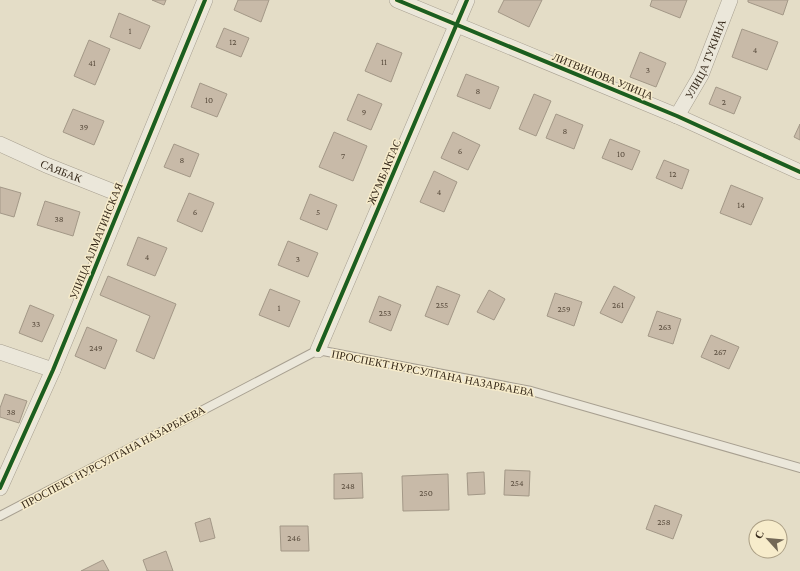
<svg xmlns="http://www.w3.org/2000/svg" width="800" height="571" viewBox="0 0 800 571" font-family="'Crimson Pro',serif">
<rect width="100%" height="100%" fill="#e4ddc7"/>
<g fill="#c8baa8" stroke="#a39887">
<polygon points="152,0 166,0 164,5"/>
<polygon points="238,0 269,0 261,22 234,10"/>
<polygon points="504,0 542,0 529,27 498,12"/>
<polygon points="652,0 687,0 680,18 650,6"/>
<polygon points="748,0 788,0 783,15 748,2"/>
<polygon points="119,13 150,26 140,49 110,37"/>
<polygon points="224,28 249,38 241,57 216,47"/>
<polygon points="742,29 778,42 767,70 732,57"/>
<polygon points="89,40 110,49 95,85 74,76"/>
<polygon points="377,43 402,53 391,82 365,71"/>
<polygon points="640,52 666,63 656,87 630,77"/>
<polygon points="466,74 499,87 490,109 457,96"/>
<polygon points="200,83 227,94 217,117 191,107"/>
<polygon points="716,87 741,97 734,114 709,104"/>
<polygon points="358,94 382,104 371,130 347,120"/>
<polygon points="534,94 551,101 536,136 519,129"/>
<polygon points="73,109 104,121 94,145 63,132"/>
<polygon points="556,114 583,125 574,149 546,138"/>
<polygon points="800,124 800,140 794,137"/>
<polygon points="334,132 367,146 353,181 319,167"/>
<polygon points="453,132 480,145 468,170 441,158"/>
<polygon points="610,139 640,151 632,170 602,158"/>
<polygon points="174,144 199,154 190,177 164,167"/>
<polygon points="664,160 689,170 682,189 656,178"/>
<polygon points="434,171 457,182 444,212 420,202"/>
<polygon points="731,185 763,198 751,225 720,213"/>
<polygon points="0,187 21,193 14,217 0,213"/>
<polygon points="189,193 214,203 202,232 177,221"/>
<polygon points="310,194 337,205 327,230 300,219"/>
<polygon points="45,201 80,212 73,236 37,225"/>
<polygon points="138,237 167,248 155,276 127,265"/>
<polygon points="288,241 318,253 308,277 278,265"/>
<polygon points="108,276 176,304 154,359 136,351 150,316 100,295"/>
<polygon points="437,286 460,295 448,325 425,316"/>
<polygon points="614,286 635,297 622,323 600,313"/>
<polygon points="270,289 300,301 289,327 259,315"/>
<polygon points="489,290 505,299 494,320 477,312"/>
<polygon points="555,293 582,302 574,326 547,316"/>
<polygon points="379,296 401,305 391,331 369,322"/>
<polygon points="30,305 54,315 42,342 19,333"/>
<polygon points="657,311 681,319 673,344 648,336"/>
<polygon points="87,327 117,340 105,369 75,356"/>
<polygon points="711,335 739,347 729,369 701,357"/>
<polygon points="5,394 27,401 19,423 0,417 0,408"/>
<polygon points="505,470 530,471 529,496 504,495"/>
<polygon points="484,472 485,494 468,495 467,473"/>
<polygon points="362,473 363,498 334,499 334,474"/>
<polygon points="448,474 449,510 403,511 402,476"/>
<polygon points="655,505 682,515 673,539 646,529"/>
<polygon points="210,518 215,538 200,542 195,523"/>
<polygon points="280,526 308,526 309,551 281,551"/>
<polygon points="166,551 173,571 147,571 143,560"/>
<polygon points="103,560 109,571 81,571"/>
</g>
<g fill="none" stroke-linecap="round" stroke-linejoin="round">
<g stroke="#a8a091" stroke-width="10">
<polyline id="lane" points="0,516 318,350 531,391 800,468"/>
</g>
<g stroke="#a8a091" stroke-width="16">
<g id="street">
<polyline points="397,0 677,116 800,172"/>
<path id="s1" d="M677,116l24,-41 29,-75"/>
<path id="s2" d="M0,144l46,21 78,31"/>
<polyline points="318,350 467,0"/>
<polyline points="0,352 53,370"/>
<polyline points="0,488 53,370 205,0"/>
</g>
</g>
<use href="#lane" stroke="#ebe7da" stroke-width="8"/>
<use href="#street" stroke="#ebe7da" stroke-width="15"/>
<g stroke="#f7eccb" stroke-width="6">
<g id="cycleway">
<polyline points="397,0 677,116 800,172"/>
<polyline points="318,350 467,0"/>
<polyline points="0,488 53,370 205,0"/>
</g>
</g>
<use href="#cycleway" stroke="#1b5e20" stroke-width="4"/>
</g>
<g text-anchor="middle" dominant-baseline="central" stroke-width="3" stroke-linejoin="round" paint-order="stroke">
<g font-size="9" fill="#5a4d3e">
<text x="130" y="31">1</text>
<text x="233" y="42">12</text>
<text x="755" y="50">4</text>
<text x="384" y="62">11</text>
<text x="92" y="63">41</text>
<text x="648" y="70">3</text>
<text x="478" y="91">8</text>
<text x="209" y="100">10</text>
<text x="724" y="102">2</text>
<text x="364" y="112">9</text>
<text x="84" y="127">39</text>
<text x="565" y="131">8</text>
<text x="460" y="151">6</text>
<text x="621" y="154">10</text>
<text x="343" y="156">7</text>
<text x="182" y="160">8</text>
<text x="673" y="174">12</text>
<text x="439" y="192">4</text>
<text x="741" y="205">14</text>
<text x="195" y="212">6</text>
<text x="318" y="212">5</text>
<text x="59" y="219">38</text>
<text x="147" y="257">4</text>
<text x="298" y="259">3</text>
<text x="442" y="305">255</text>
<text x="618" y="305">261</text>
<text x="279" y="308">1</text>
<text x="564" y="309">259</text>
<text x="385" y="313">253</text>
<text x="36" y="324">33</text>
<text x="665" y="327">263</text>
<text x="96" y="348">249</text>
<text x="720" y="352">267</text>
<text x="11" y="412">38</text>
<text x="517" y="483">254</text>
<text x="348" y="486">248</text>
<text x="426" y="493">250</text>
<text x="664" y="522">258</text>
<text x="294" y="538">246</text>
</g>
<g font-size="11" fill="#36291a" stroke="#f7eccb">
<text stroke="none"><textPath href="#s1" startOffset="64">УЛИЦА ТУКИНА</textPath></text>
<text transform="translate(603 76) rotate(22)">ЛИТВИНОВА УЛИЦА</text>
<text stroke="none"><textPath href="#s2" startOffset="67">САЯБАК</textPath></text>
<text transform="translate(384 172) rotate(-67)">ЖУМБАКТАС</text>
<text transform="translate(96 241) rotate(-68)">УЛИЦА АЛМАТИНСКАЯ</text>
<text transform="translate(433 373) rotate(11)">ПРОСПЕКТ НУРСУЛТАНА НАЗАРБАЕВА</text>
<text transform="translate(113 457) rotate(-28)">ПРОСПЕКТ НУРСУЛТАНА НАЗАРБАЕВА</text>
</g>
</g>
<g transform="translate(768 539) rotate(297)"><circle r="19" fill="#f7eccb" stroke="#aa9e84"/>
<path d="M0-3L7 15L0 10L-7 15Z" fill="#736857"/>
<text y="-6" font-size="11" font-weight="bold" text-anchor="middle" fill="#36291a">С</text>
</g>
</svg>
